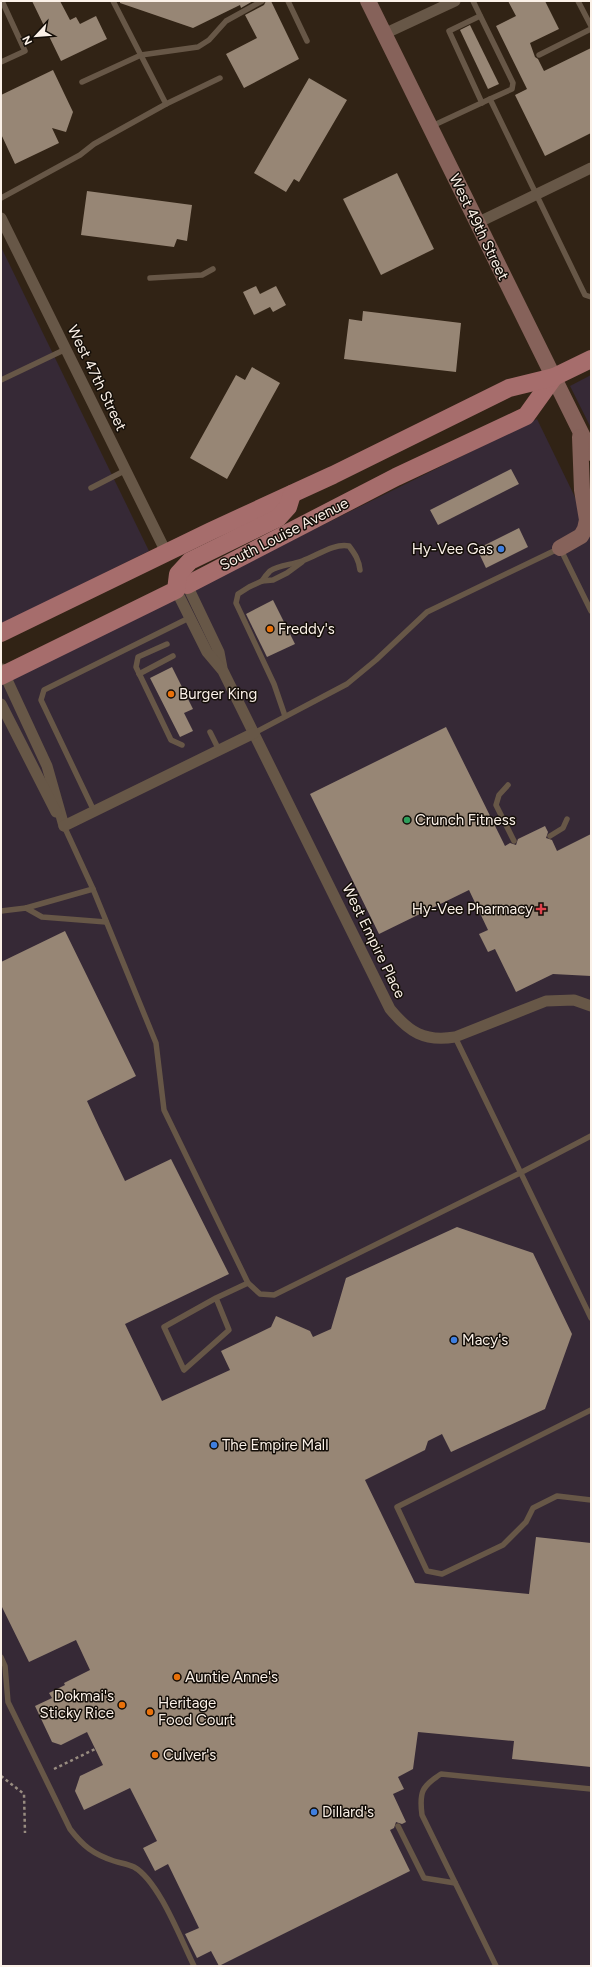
<svg xmlns="http://www.w3.org/2000/svg" width="592" height="1967" viewBox="0 0 592 1967" font-family="Figtree,sans-serif">
<rect width="100%" height="100%" fill="#312315"/>
<g fill="#362936">
<polygon points="1,247 149,551 1,624"/>
<polygon points="591,375 591,428 570,386"/>
<polygon points="537,419 591,530 591,1966 1,1966 1,684"/>
</g>
<g fill="#978675">
<polygon points="32,1 60,1 70,20 76,17 80,24 96,16 107,39 61,61"/>
<polygon points="120,1 253,1 241,8 240,5 193,28 120,3"/>
<polygon points="266,1 271,1 299,59 244,88 226,54 257,38 245,15 264,5"/>
<polygon points="508,1 545,1 559,29 530,43 535,57 538,59 544,71 591,48 591,133 545,156 515,95 527,89 496,26 516,16"/>
<polygon points="470,25 499,84 488,89 460,30"/>
<polygon points="53,70 73,112 66,132 52,128 59,143 15,164 1,134 1,95"/>
<polygon points="309,78 347,100 299,182 294,179 286,192 254,173"/>
<polygon points="397,173 434,249 381,275 343,199"/>
<polygon points="87,191 192,205 187,241 177,239 174,247 81,235"/>
<polygon points="256,286 260,294 276,286 286,305 273,312 270,307 254,315 243,292"/>
<polygon points="363,311 461,323 456,372 344,359 349,319 362,321"/>
<polygon points="252,367 280,383 227,479 190,458 236,375 245,380"/>
<polygon points="511,469 519,484 438,525 430,510"/>
<polygon points="519,528 528,547 486,568 477,549"/>
<polygon points="273,600 295,644 267,657 246,614"/>
<polygon points="172,667 193,709 184,713 193,731 180,737 150,678"/>
<polygon points="446,727 505,846 510,843 516,845 518,839 545,826 548,832 546,838 552,840 557,851 591,834 591,976 553,974 516,992 495,949 488,952 479,934 488,930 469,890 379,934 310,794"/>
<polygon points="65,931 136,1076 87,1101 99,1127 125,1181 171,1159 229,1274 125,1324 162,1401 230,1370 221,1351 271,1327 276,1316 310,1331 313,1337 331,1329 346,1278 457,1227 533,1253 572,1334 545,1409 451,1452 442,1434 428,1441 425,1450 365,1480 415,1583 529,1594 536,1537 591,1543 591,1767 512,1759 514,1741 418,1732 413,1769 398,1777 404,1789 393,1794 406,1822 402,1824 396,1822 394,1828 390,1830 410,1871 219,1966 211,1951 197,1958 185,1934 199,1928 168,1864 155,1871 143,1848 157,1841 130,1788 84,1810 75,1791 80,1776 103,1765 87,1732 61,1745 52,1742 35,1706 52,1698 49,1693 65,1685 64,1683 90,1670 76,1640 29,1662 1,1605 1,962"/>
</g>
<g fill="none" stroke-linecap="round" stroke-linejoin="round">
<g stroke="#988c80" stroke-width="2.5" stroke-dasharray="3 3" stroke-linecap="butt">
<polyline points="54,1769 95,1749"/>
<polyline points="1,1776 24,1794 25,1833"/>
</g>
<g stroke="#675747" stroke-width="5.5">
<polyline points="288,1 307,41"/>
<polyline points="473,1 513,83 512,89 490,99 585,295 591,297"/>
<polyline points="578,1 591,26"/>
<polyline points="480,16 449,31 482,103"/>
<polyline points="539,55 591,29"/>
<polyline points="1,62 25,51 2,1"/>
<polyline points="82,82 141,55 198,47 209,40 226,21 262,1"/>
<polyline points="166,104 220,78"/>
<polyline points="432,126 490,99"/>
<polyline points="1,198 80,155 94,144 166,104 113,1"/>
<polyline points="150,278 202,275 213,269"/>
<polyline points="1,380 66,349"/>
<polyline points="91,488 126,470"/>
<path d="M262,581c2,-3 5,-7 8,-10 9,-6 21,-6 32,-10 15,-5 31,-18 47,-15 6,8 10,14 11,24"/>
<polyline points="167,644 138,657 136,667 171,740 182,745"/>
<polyline points="139,674 173,656"/>
<polyline points="285,716 274,684 236,603 238,594 249,587 262,581 273,580 287,573 302,562"/>
<polyline points="210,732 219,750"/>
<polyline points="254,733 347,684 376,660 427,612 560,548 591,611"/>
<polyline points="508,785 499,795 496,805 514,841"/>
<polyline points="94,811 41,700 44,690 189,618"/>
<polyline points="64,826 93,889 156,1043 164,1110 248,1283 260,1294 274,1295 520,1173 591,1136"/>
<polyline points="550,836 563,828 567,819"/>
<polyline points="26,908 42,917 106,922"/>
<polyline points="1,911 26,908 93,889"/>
<polyline points="455,1037 591,1318"/>
<polyline points="216,1298 229,1330 184,1370 164,1327 216,1298 248,1283"/>
<polyline points="591,1410 397,1507 427,1571 442,1574 503,1545 526,1522 533,1508 557,1496 591,1500"/>
<path d="M1,1657l4,9 3,36 62,127c13,17 23,25 44,32 6,2 14,3 20,6 25,14 47,73 60,99"/>
<polyline points="398,1826 424,1878 455,1883"/>
<path d="M496,1966l-74,-151c-3,-23 0,-29 19,-41l150,15"/>
</g>
<g stroke="#675747" stroke-width="11">
<polyline points="384,34 455,1"/>
<polyline points="1,218 166,552"/>
<polyline points="477,223 591,168"/>
<polyline points="187,585 219,652 222,668"/>
<path d="M176,590l31,62 16,19 167,338c19,23 34,33 65,28l91,-36 28,-1 17,6"/>
<polyline points="2,669 47,766 64,826"/>
<polyline points="1,704 56,812"/>
<polyline points="64,826 254,733"/>
</g>
<g stroke="#86625a" stroke-width="16">
<polyline points="368,1 591,453"/>
<polyline points="560,548 581,536 585,529 587,520 582,490 580,437"/>
</g>
<g stroke="#a66d6c" stroke-width="18">
<polyline points="187,585 396,477 526,416 554,377"/>
<polyline points="1,633 211,531 333,475 509,388 554,377 591,359"/>
<polyline points="1,676 176,590 178,574 190,561 278,518 288,507 292,494"/>
</g>
</g>
<g fill="#3f7fe0" stroke="#140e08" stroke-width="1.5">
<circle cx="501" cy="549" r="4"/>
<circle cx="454" cy="1340" r="4"/>
<circle cx="214" cy="1445" r="4"/>
<circle cx="314" cy="1812" r="4"/>
</g>
<g fill="#e8710a" stroke="#140e08" stroke-width="1.5">
<circle cx="270" cy="629" r="4"/>
<circle cx="171" cy="694" r="4"/>
<circle cx="177" cy="1677" r="4"/>
<circle cx="122" cy="1705" r="4"/>
<circle cx="150" cy="1712" r="4"/>
<circle cx="155" cy="1755" r="4"/>
</g>
<circle fill="#2e9e5b" stroke="#140e08" stroke-width="1.5" cx="407" cy="820" r="4"/>
<path fill="#e0444e" stroke="#140e08" stroke-width="1.5" d="M539 903h4v4h4v4h-4v4h-4v-4h-4v-4h4z"/>
<g text-anchor="middle" dominant-baseline="central" stroke-width="3" stroke-linejoin="round" paint-order="stroke">
<g font-size="15" fill="#fbf1e8" stroke="#140e08">
<text transform="translate(479 227) rotate(64)">West 49th Street</text>
<text transform="translate(97 378) rotate(64)">West 47th Street</text>
<text transform="translate(284 534) rotate(-27)">South Louise Avenue</text>
<text transform="translate(374 941) rotate(64)">West Empire Place</text>
</g>
<g font-size="15" fill="#fbf1e8" stroke="#140e08" text-anchor="start">
<text x="493" y="549" text-anchor="end">Hy-Vee Gas</text>
<text x="278" y="629">Freddy's</text>
<text x="179" y="694">Burger King</text>
<text x="415" y="820">Crunch Fitness</text>
<text x="533" y="909" text-anchor="end">Hy-Vee Pharmacy</text>
<text x="462" y="1340">Macy's</text>
<text x="222" y="1445">The Empire Mall</text>
<text x="185" y="1677">Auntie Anne's</text>
<text x="114" y="1696" text-anchor="end">Dokmai's<tspan x="114" dy="17">Sticky Rice</tspan></text>
<text x="158" y="1703">Heritage<tspan x="158" dy="17">Food Court</tspan></text>
<text x="163" y="1755">Culver's</text>
<text x="322" y="1812">Dillard's</text>
</g>
</g>
<rect width="592" height="1967" fill="none" stroke="#fbf1e8" stroke-width="4"/>
<g transform="translate(36 36) rotate(244)" stroke="#140e08" stroke-width="3" paint-order="stroke">
<path d="M0-3L7 15L0 10L-7 15Z" fill="#fbf1e8"/>
<text y="-6" font-size="11" font-weight="bold" text-anchor="middle" fill="#fbf1e8">N</text>
</g>
</svg>
